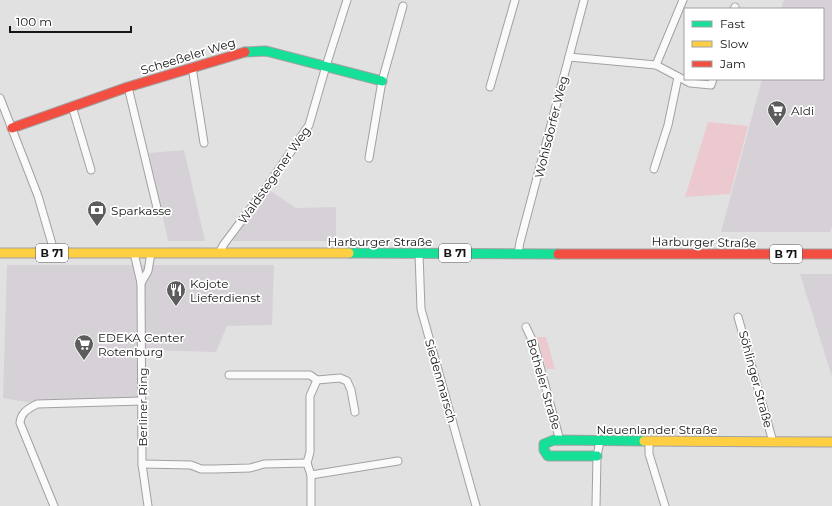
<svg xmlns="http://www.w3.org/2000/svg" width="832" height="506" viewBox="0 0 832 506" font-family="Montserrat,sans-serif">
<rect width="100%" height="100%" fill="#e2e1e2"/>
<g fill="#d6d1d7">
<polygon points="784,0 832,0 832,227 830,232 721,232 762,79 823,79 823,9 781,9"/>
<polygon points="184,150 205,241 168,241 149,153"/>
<polygon points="269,190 296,208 336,207 336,241 230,241"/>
<polygon points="7,265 274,265 272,325 227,326 216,352 143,350 142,401 37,404 3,398"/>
<polygon points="800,274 832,274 832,377"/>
</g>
<g fill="#ebc9cf">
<polygon points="708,122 748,126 730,194 685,197"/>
<polygon points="537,337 546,337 555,369 546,369"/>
</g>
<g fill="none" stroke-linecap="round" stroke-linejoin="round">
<g stroke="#a2a1a2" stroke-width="9">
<g id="street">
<polyline points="734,9 735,7"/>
<polyline points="569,57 656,65 690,83 711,85 713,79"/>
<polyline points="656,65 683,0"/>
<polyline points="192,67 204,143"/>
<polyline points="128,87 158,212"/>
<polyline points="490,87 515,0"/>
<polyline points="0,98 38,196 52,244 52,253"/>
<polyline points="72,106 91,170"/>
<polyline points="369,158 382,81 403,6"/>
<polyline points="654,169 668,125 678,77"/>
<polyline points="134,253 141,283 142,464 148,506"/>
<polyline points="219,253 224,244 266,188 309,125 326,66 347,0"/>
<polyline points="419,253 421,309 476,506"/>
<polyline points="518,254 520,242 584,0"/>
<polyline points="141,283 148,271 151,253"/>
<polyline points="738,317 773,442"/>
<polyline points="526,327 534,344 560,441"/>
<polyline points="229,375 310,375 317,380 310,396 310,452 307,463"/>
<polyline points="317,380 340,378 347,381 351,390 355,412"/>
<polyline points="649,441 649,454 665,506"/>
<polyline points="142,464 191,465 201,469 215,469 250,468 264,464 307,463 311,475 311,506"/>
<polyline points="311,475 398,461"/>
<path d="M54,506l-34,-83c1,-11 8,-14 17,-19l105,-3"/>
<polyline points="596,506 597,456 600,441"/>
</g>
</g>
<g stroke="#a2a1a2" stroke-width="11">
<g id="fast">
<polyline points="245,52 266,51 382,81"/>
<polyline points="349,253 558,254"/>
<polyline points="597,456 548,456 544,450 544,444 554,440 644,441"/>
</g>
</g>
<g stroke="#a2a1a2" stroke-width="11">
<g id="slow">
<polyline points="0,253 349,253"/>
<polyline points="644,441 832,442"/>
</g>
</g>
<g stroke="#a2a1a2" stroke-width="11">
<g id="jam">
<polyline points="12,128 128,87 245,52"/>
<polyline points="558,254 832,254"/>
</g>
</g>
<use href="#street" stroke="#fbfafb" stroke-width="7"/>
<use href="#fast" stroke="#16e098" stroke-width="9"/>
<use href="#slow" stroke="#ffcf43" stroke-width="9"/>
<use href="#jam" stroke="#f24e42" stroke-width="9"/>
</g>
<defs>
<g id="supermarket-pin" transform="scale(1)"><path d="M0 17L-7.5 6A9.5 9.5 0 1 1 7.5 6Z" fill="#5d5c5d" stroke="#fff"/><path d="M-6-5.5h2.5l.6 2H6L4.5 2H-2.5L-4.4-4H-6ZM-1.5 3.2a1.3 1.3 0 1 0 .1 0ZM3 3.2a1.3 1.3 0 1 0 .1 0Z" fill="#fff"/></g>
<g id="bank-pin" transform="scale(1)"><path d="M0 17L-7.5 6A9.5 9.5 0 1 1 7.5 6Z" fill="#5d5c5d" stroke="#fff"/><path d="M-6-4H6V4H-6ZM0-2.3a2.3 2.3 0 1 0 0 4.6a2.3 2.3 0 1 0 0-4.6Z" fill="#fff"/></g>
<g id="restaurant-pin" transform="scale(1)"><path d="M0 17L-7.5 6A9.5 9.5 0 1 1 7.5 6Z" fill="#5d5c5d" stroke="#fff"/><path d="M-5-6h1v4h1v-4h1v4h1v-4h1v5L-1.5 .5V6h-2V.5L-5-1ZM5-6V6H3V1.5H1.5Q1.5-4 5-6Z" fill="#fff"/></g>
</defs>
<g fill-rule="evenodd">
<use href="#supermarket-pin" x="777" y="110"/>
<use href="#bank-pin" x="97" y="210"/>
<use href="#restaurant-pin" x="176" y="290"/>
<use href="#supermarket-pin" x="84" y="344"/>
</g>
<g text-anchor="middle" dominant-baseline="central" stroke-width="3.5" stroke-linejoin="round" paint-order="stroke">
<g fill="#fff" stroke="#5b5b5c" stroke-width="1">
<rect x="36" y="244" width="32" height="18" rx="3"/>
<rect x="439" y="244" width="32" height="18" rx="3"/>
<rect x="770" y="245" width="32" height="18" rx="3"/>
</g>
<g font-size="11" font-weight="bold" fill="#151516">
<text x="52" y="253">B 71</text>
<text x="455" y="253">B 71</text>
<text x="786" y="254">B 71</text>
</g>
<g font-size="12" fill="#151516" stroke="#fff">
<text transform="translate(188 56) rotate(-17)">Scheeßeler Weg</text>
<text transform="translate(551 127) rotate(-76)">Wohlsdorfer Weg</text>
<text transform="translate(274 175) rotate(-55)">Waldstegener Weg</text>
<text x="380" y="241">Harburger Straße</text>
<text transform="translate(704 242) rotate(1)">Harburger Straße</text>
<text transform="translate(756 379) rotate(75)">Söhlinger Straße</text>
<text transform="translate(441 381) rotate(74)">Siedenmarsch</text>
<text transform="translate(544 384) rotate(74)">Botheler Straße</text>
<text transform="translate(142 407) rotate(-90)">Berliner Ring</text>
<text x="657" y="429">Neuenlander Straße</text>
</g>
<g font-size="12" fill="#151516" stroke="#fff" text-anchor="start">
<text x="791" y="110">Aldi</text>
<text x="111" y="210">Sparkasse</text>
<text x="190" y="283">Kojote<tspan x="190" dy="14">Lieferdienst</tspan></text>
<text x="98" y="337">EDEKA Center<tspan x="98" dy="14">Rotenburg</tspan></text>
</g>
</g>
<rect x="684" y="8" width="140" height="72" fill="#ffffff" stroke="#a1a1a2"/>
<rect x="692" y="21" width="20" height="6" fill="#16e098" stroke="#a1a1a2"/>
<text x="720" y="28" font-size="12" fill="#151516">Fast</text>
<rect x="692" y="41" width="20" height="6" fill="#ffcf43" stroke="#a1a1a2"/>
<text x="720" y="48" font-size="12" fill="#151516">Slow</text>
<rect x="692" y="61" width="20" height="6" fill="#f24e42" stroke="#a1a1a2"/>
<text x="720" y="68" font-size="12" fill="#151516">Jam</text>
<path d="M10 26v6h121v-6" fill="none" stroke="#151516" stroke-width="2"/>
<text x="16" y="26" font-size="12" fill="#151516" stroke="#ffffff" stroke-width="3" paint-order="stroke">100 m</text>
</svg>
